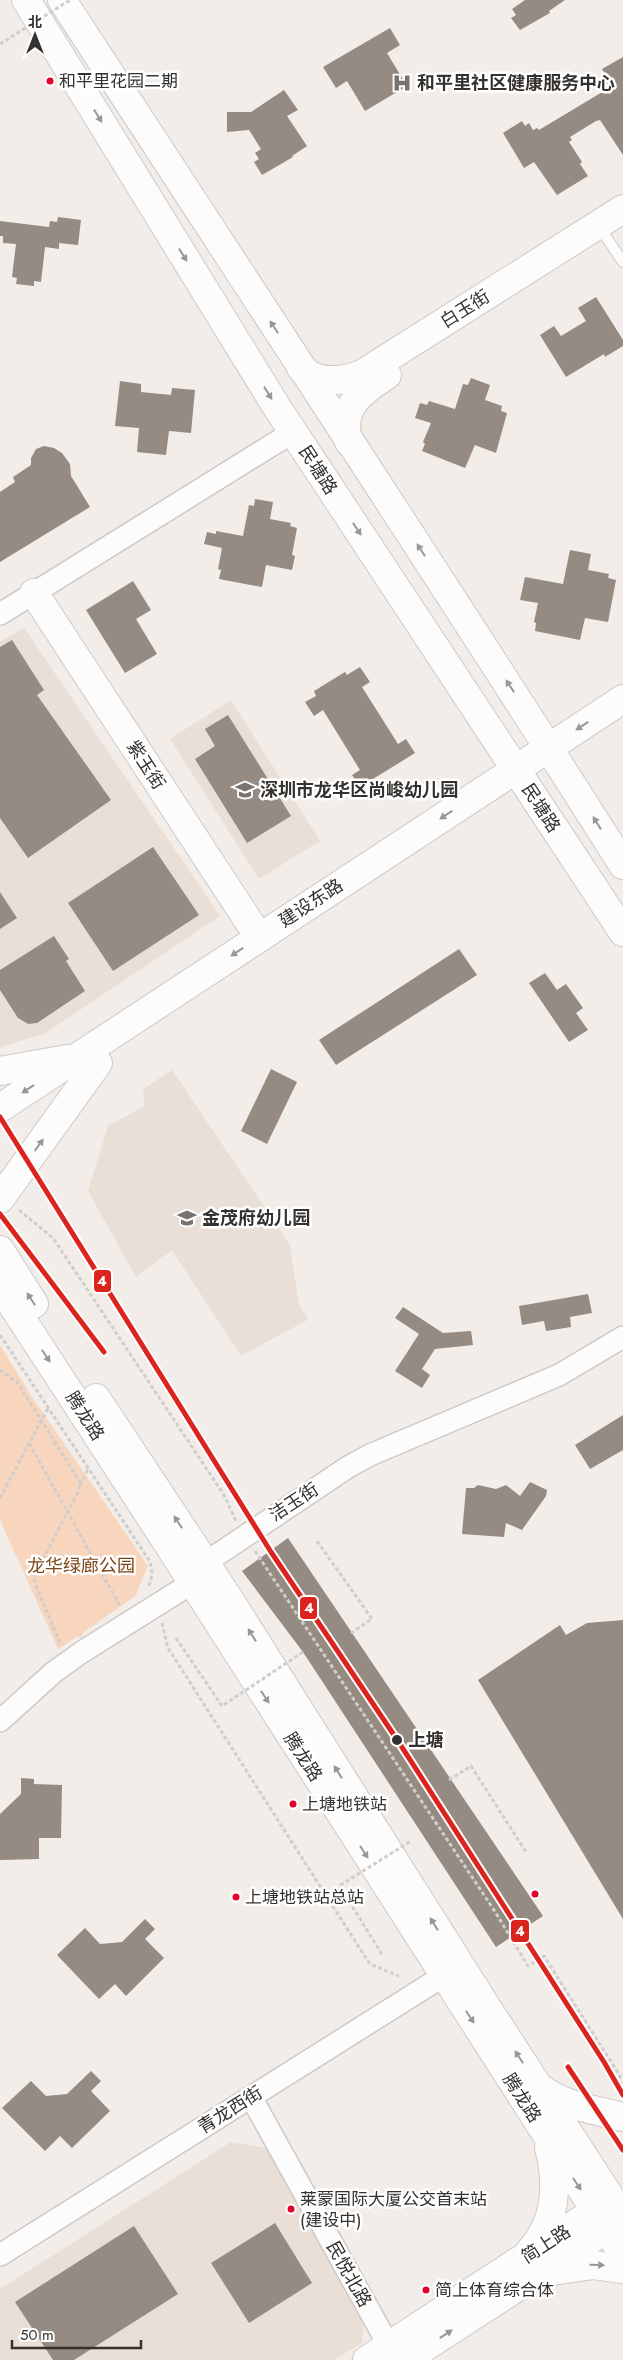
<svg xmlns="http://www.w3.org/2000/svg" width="623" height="2360" viewBox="0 0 623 2360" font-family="Jost,'Noto Sans SC',sans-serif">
<rect width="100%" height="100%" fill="#f2ede8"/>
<g fill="#eadfd7">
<polygon points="24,628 220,916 44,1034 0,1047 0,642"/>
<polygon points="231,700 320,841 259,879 170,739"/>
<polygon points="172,1070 290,1245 299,1305 309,1319 241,1356 172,1250 136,1277 88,1191 108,1126 145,1106 143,1089"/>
<polygon points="231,2142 266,2148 364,2313 362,2343 334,2360 0,2360 0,2289"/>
</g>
<polygon fill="#f8d6bd" points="0,1345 32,1397 148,1566 135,1596 84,1632 80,1638 78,1636 58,1649 0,1520"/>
<g fill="#958b82">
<polygon points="525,0 565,0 549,11 550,13 520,30 511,18 516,15 512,9"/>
<polygon points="390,28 400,45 387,53 407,86 365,111 347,81 336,88 323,67"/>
<polygon points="623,57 623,155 600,120 596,121 570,137 572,140 569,142 582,162 580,164 588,176 557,195 534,162 524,168 503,133 522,121 525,126 529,123 533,130 537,128 539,130 604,91 601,86 605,84 601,77 605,74 602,69"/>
<polygon points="284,90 298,110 287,116 307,146 292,156 293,157 262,175 254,162 259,159 255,153 261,149 249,130 227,132 227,112 251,112"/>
<polygon points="58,217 81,220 78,245 59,243 59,249 45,247 41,282 34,281 34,286 16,284 17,278 12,277 16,244 3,243 3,236 0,236 0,221 49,227 50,221 57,222"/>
<polygon points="596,297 623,340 623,346 605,357 604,354 566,377 540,335 554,326 561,336 586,321 578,308"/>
<polygon points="471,378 490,385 485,400 502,406 501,411 507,413 496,453 475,445 465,468 422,451 425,444 423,442 431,423 415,418 420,403 427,405 429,401 455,409 463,384 468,385"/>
<polygon points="120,381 141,384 141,392 171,395 172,388 195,390 191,433 169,431 166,455 137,452 139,428 115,426"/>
<polygon points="44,446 54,448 62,453 70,464 71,476 90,507 0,562 0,492 15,482 13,477 31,465 31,458 36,449"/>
<polygon points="255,499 273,502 270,519 291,523 290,526 297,528 292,555 295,556 292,570 266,565 262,587 219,579 221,570 218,569 222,548 204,544 207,532 216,534 216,531 243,536 249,505 254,506"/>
<polygon points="570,550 591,554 588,570 609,574 608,578 616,580 608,622 585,618 580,640 535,631 536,623 534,622 538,603 520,600 525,577 563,584"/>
<polygon points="133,581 151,610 136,619 157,654 125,673 86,610"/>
<polygon points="12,640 44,690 37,695 111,800 28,858 0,818 0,647"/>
<polygon points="360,667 370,682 362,687 398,744 406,739 415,753 360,787 352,775 360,770 323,710 314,716 305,702 316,696 314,691 345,672 347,675"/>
<polygon points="228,715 291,816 247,843 195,759 215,746 205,729"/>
<polygon points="153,847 199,915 113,971 68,903"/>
<polygon points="0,892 17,918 0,929"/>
<polygon points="54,936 69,959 66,961 85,991 37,1023 28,1024 18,1018 0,990 0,970"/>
<polygon points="459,949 477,975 336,1065 319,1040"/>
<polygon points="545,973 557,990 566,984 583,1008 576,1013 588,1030 569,1042 529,983"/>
<polygon points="271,1069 297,1082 267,1144 241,1131"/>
<polygon points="588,1294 592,1313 570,1317 571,1327 546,1331 544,1321 522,1325 519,1306"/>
<polygon points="403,1307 443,1333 471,1331 473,1345 435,1349 422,1369 430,1375 422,1388 395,1371 419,1334 395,1318"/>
<polygon points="623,1415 623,1450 590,1469 575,1445"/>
<polygon points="530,1482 547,1490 546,1496 522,1530 506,1523 504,1537 462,1534 466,1488 474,1488 478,1485 496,1489 506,1485 520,1496"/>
<polygon points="288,1538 543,1916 496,1947 303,1652 242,1571"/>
<polygon points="623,1620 623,1919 478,1680 560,1625 566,1635 587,1623"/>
<polygon points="21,1778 34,1779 34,1784 62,1785 61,1838 39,1838 39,1859 0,1860 0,1814 21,1794"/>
<polygon points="145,1919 155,1929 145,1939 164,1958 126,1996 115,1984 99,1999 57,1955 85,1928 100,1944 122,1942"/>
<polygon points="91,2071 101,2081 91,2091 110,2111 72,2148 60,2136 45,2151 2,2108 31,2081 46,2096 67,2094"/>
<polygon points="275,2223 312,2283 249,2323 211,2263"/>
<polygon points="134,2226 178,2294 74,2360 53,2360 15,2302"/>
</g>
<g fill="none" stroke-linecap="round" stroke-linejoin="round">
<g stroke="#cdc9c6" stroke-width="12">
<polyline id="lane" points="606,237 623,262"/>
</g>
<g stroke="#cdc9c6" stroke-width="24">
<g id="street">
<polyline points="0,614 293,432"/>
<polyline points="0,1721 54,1672 82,1652 192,1583 205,1563 348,1467 370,1455 559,1375 623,1337"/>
<polyline points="251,2097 389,2346"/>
<polyline points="0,2255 456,1968"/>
</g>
</g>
<g stroke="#cdc9c6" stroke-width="30">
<g id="secondary">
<polyline points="26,0 278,409 623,932"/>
<path d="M62,0c187,288 377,574 561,865"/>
<path d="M301,368c15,16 42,14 61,6l261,-165"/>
<path d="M349,442c-12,-33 13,-51 38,-67"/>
<polyline points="34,593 259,937"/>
<polyline points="0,1071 67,1059"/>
<polyline points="0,1108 623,699"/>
<polyline points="0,1199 98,1063"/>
<polyline points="0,1250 34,1304"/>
<polyline points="0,1286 170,1547 623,2254"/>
<polyline points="96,1398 229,1599 486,2006 623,2217"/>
<path d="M540,2088c24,18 54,22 83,29"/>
<path d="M530,2251c26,-28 29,-67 19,-103"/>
<polyline points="553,2271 593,2265 623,2269"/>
<polyline points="367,2360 609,2202"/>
<polyline points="405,2360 622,2219"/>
</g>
</g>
<g stroke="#d0cecd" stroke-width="3" stroke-dasharray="4 2.5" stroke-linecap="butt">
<polyline points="19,1210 53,1238 224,1495 236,1521"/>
<path d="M0,1335l149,225c4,10 4,18 -1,27"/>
<polyline points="0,1370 17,1382 80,1482 79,1490 34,1576 35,1583 61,1646"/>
<polyline points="29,1443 120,1606"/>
<polyline points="80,1485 88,1469"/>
<polyline points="0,1498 48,1408"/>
<polyline points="317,1541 372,1619 351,1633"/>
<polyline points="255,1551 494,1910 528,1966 544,1956 620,2076 621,2096"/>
<polyline points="162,1623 168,1648 364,1955 370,1964 399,1976"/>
<polyline points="449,1780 471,1766 526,1852"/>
<polyline points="349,1901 383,1956"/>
</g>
<use href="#lane" stroke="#fdfcfc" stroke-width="10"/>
<use href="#street" stroke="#fdfcfc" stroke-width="21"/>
<use href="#secondary" stroke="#fdfcfc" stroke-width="28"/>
<g stroke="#d0cecd" stroke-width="3" stroke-dasharray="4 2.5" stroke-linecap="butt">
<polyline points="0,44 70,0"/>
<polyline points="176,1638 222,1706 303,1652"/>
<polyline points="349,1901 339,1886 411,1841"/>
</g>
<g stroke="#fff" stroke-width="9">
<g id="metro-1">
<polyline points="0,1117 271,1552 398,1741 604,2062 623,2095"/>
<polyline points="0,1214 104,1352"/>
<polyline points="568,2067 623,2150"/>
</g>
</g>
<use href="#metro-1" stroke="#dc241f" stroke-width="5"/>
</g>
<defs><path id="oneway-solid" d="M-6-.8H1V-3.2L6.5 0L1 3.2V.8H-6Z" transform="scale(1.25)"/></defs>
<g fill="#999695">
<use href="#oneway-solid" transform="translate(98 116) rotate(58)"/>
<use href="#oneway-solid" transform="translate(183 255) rotate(58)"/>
<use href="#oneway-solid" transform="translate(274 327) rotate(-123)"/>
<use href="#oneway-solid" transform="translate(268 393) rotate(58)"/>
<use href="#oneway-solid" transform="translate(357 529) rotate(57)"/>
<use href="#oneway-solid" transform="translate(421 550) rotate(-123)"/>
<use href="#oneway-solid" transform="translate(510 686) rotate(-123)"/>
<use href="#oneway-solid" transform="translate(582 726) rotate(147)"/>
<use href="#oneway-solid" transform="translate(446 815) rotate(147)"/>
<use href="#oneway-solid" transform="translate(597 823) rotate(-122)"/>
<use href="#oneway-solid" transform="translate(237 952) rotate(147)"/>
<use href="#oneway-solid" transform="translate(28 1089) rotate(146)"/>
<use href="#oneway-solid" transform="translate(39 1145) rotate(-54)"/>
<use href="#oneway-solid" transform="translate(31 1299) rotate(-123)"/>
<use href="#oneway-solid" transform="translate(46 1356) rotate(57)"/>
<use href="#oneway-solid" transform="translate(178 1522) rotate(-123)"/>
<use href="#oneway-solid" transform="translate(252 1635) rotate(-122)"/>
<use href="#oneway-solid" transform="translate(265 1697) rotate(57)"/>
<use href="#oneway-solid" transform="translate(338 1772) rotate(-122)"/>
<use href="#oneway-solid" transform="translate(364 1852) rotate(57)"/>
<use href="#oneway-solid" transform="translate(434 1924) rotate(-122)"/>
<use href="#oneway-solid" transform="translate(470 2017) rotate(57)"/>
<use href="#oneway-solid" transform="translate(519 2057) rotate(-123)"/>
<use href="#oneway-solid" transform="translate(577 2184) rotate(57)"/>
<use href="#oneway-solid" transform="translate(597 2265) rotate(2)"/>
<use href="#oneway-solid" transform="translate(446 2334) rotate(-33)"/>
</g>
<defs>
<g id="hospital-bare" transform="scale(1.5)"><path d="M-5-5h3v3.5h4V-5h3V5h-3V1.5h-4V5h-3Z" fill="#77736f" stroke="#fff" stroke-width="2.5" paint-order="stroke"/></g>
<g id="school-bare" transform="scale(1.5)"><path d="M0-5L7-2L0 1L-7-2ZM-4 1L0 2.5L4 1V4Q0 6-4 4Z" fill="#77736f" stroke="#fff" stroke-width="2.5" paint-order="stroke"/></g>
</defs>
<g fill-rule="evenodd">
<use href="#hospital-bare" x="402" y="83"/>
<use href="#school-bare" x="245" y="790"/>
<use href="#school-bare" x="187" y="1218"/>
</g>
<g fill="#e4002b" stroke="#fff" stroke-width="2">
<circle cx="50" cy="81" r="4.5"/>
<circle cx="293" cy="1804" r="4.5"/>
<circle cx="535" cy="1894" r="4.5"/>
<circle cx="236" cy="1897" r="4.5"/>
<circle cx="291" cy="2209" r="4.5"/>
<circle cx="426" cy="2290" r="4.5"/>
</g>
<circle fill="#35312e" stroke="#fff" stroke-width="2" cx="397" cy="1740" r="6"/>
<g text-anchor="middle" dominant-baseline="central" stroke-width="5" stroke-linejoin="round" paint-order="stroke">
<g font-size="17" fill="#35312e" stroke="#fff" text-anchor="start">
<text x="59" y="81">和平里花园二期</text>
<text x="302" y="1804">上塘地铁站</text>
<text x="245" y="1897">上塘地铁站总站</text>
<text x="300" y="2199">莱蒙国际大厦公交首末站<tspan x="300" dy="21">(建设中)</tspan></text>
<text x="435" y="2290">简上体育综合体</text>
</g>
<g font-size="18" font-weight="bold" fill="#35312e" stroke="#fff" text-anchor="start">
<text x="417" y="83">和平里社区健康服务中心</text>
<text x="260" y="790">深圳市龙华区尚峻幼儿园</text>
<text x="202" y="1218">金茂府幼儿园</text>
</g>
<g font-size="18" fill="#35312e" stroke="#fff">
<text transform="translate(465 309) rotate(-32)">白玉街</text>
<text transform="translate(318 470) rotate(57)">民塘路</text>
<text transform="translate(146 765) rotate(57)">紫玉街</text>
<text transform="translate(541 808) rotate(57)">民塘路</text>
<text transform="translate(311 903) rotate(-33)">建设东路</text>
<text transform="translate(85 1416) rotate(57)">腾龙路</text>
<text transform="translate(294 1502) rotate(-33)">洁玉街</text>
<text transform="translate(303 1757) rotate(57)">腾龙路</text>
<text transform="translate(522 2098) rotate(57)">腾龙路</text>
<text transform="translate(230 2110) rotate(-32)">青龙西街</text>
<text transform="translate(546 2244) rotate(-33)">简上路</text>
<text transform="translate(349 2274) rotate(61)">民悦北路</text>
</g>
<g font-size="18" fill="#7d481a" stroke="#fff">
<text x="81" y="1566">龙华绿廊公园</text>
</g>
<g font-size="18" font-weight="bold" fill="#35312e" stroke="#fff" text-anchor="start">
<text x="408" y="1740">上塘</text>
</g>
</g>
<g stroke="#fff" stroke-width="2">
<rect x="93" y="1269" width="19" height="24" rx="5" fill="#dc241f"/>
<rect x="299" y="1596" width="19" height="24" rx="5" fill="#dc241f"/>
<rect x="510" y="1919" width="20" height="24" rx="5" fill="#dc241f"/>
</g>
<g font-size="14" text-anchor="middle" font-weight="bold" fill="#fff">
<text x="102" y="1286">4</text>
<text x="309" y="1613">4</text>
<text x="520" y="1936">4</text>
</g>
<g transform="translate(35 35)" stroke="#ffffff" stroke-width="4" paint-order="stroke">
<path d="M0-4L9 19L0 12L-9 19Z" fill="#35312e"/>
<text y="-8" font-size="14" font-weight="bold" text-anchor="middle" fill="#35312e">北</text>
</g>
<path d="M12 2340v8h129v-8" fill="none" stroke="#35312e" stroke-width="2.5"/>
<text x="20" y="2340" font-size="15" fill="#35312e" stroke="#ffffff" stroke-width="4" paint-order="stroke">50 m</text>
</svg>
